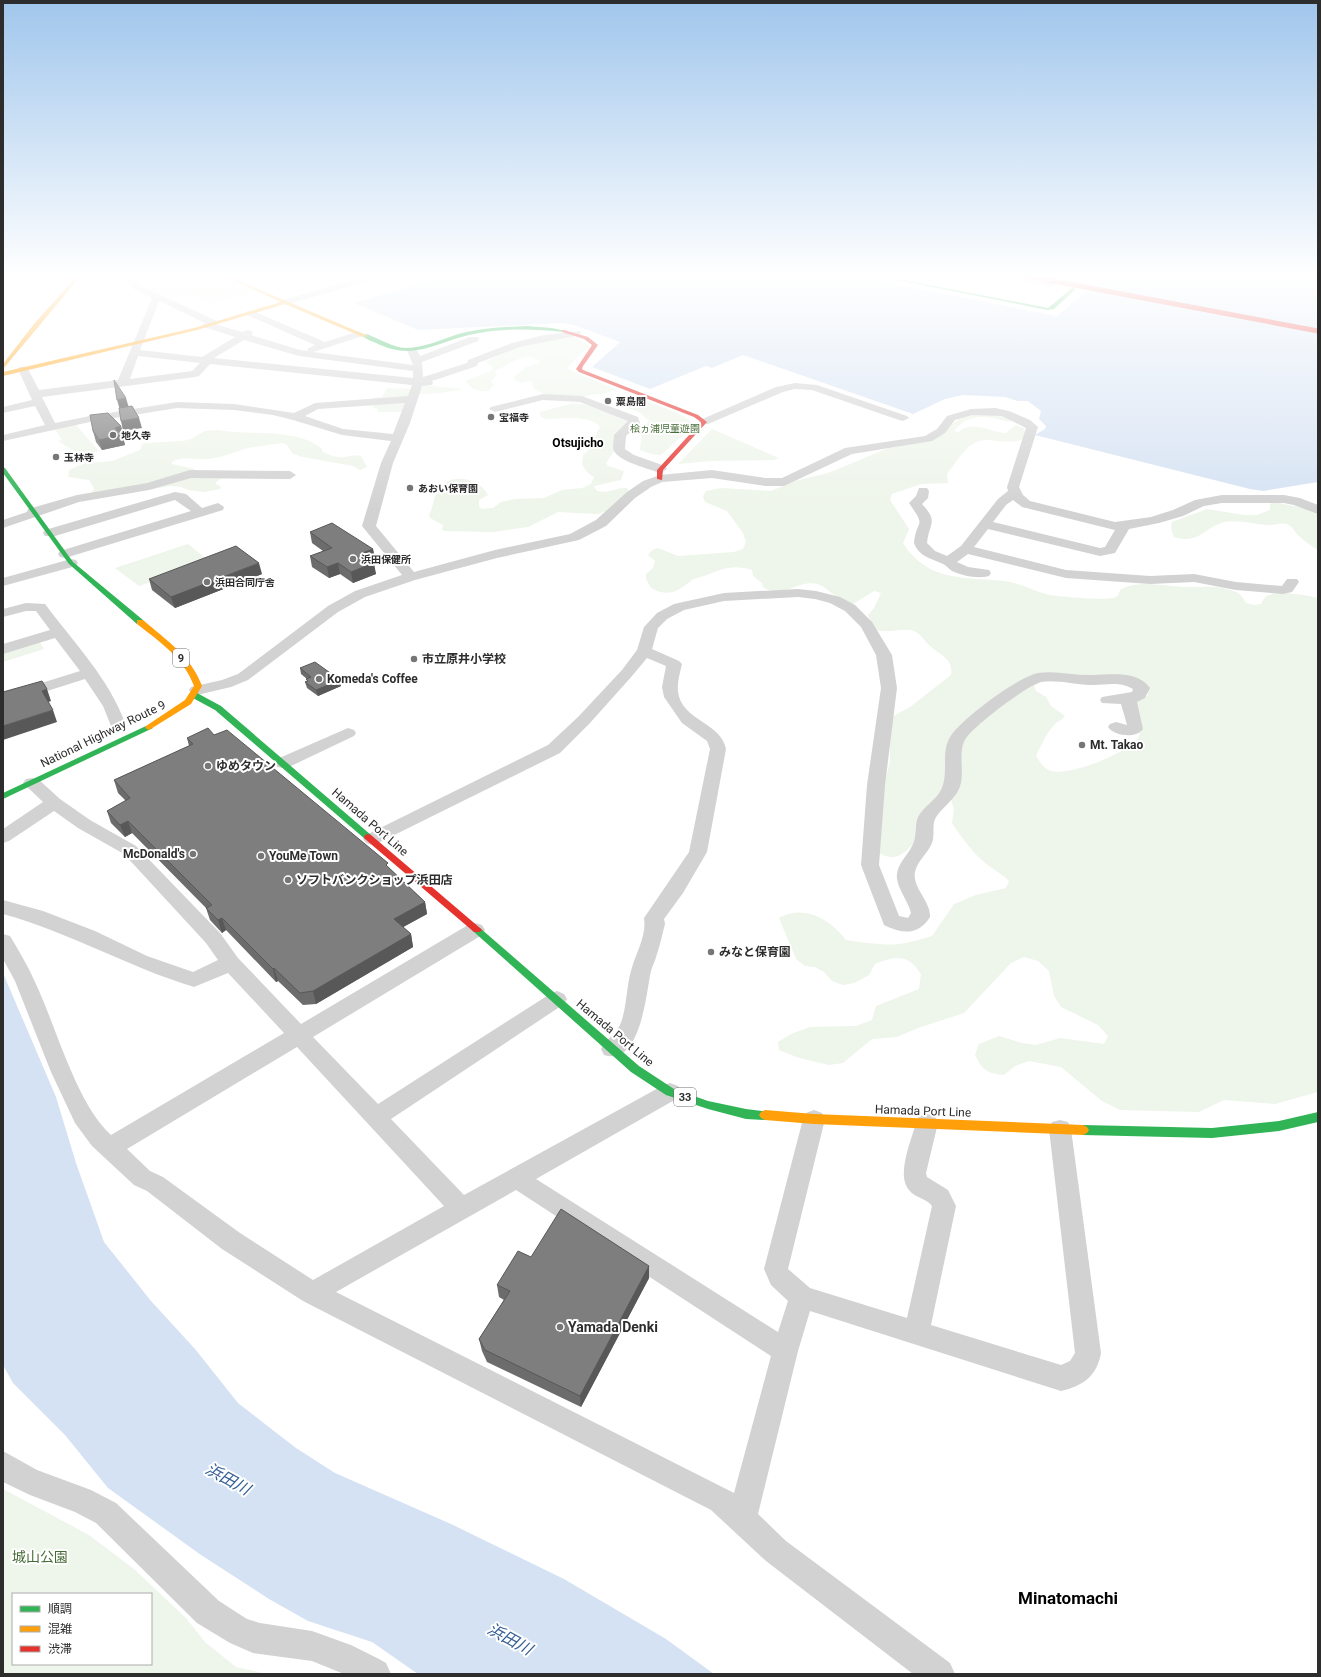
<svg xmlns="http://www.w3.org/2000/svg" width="1321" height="1677" viewBox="0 0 1321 1677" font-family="Roboto,'Noto Sans JP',sans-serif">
<rect width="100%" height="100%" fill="#fff"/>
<g fill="#eef5ea" fill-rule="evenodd">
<polygon points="88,277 117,277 95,283 93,287 79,288"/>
<polygon points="140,277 217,277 252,292 211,304 188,294 171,299 143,286 138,279"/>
<path d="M564,336l11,1 12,7 2,4 -8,5 -13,14 1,3 47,19 -12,5h-8l-19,4 -27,-2 -15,-6 -4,-9 -10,2 -8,-5 13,-11 13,-4 1,-2c-16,-11 -29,3 -43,9l-2,2 2,2 -6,8 3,2 -5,7c-9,1 -19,-1 -23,-10l3,-2 22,-8 2,-3 -7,-6 20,-11z"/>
<polygon points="420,385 465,389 440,393 416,394"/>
<polygon points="387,388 412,389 408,398 371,401 373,398 382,397"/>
<path d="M635,397c14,6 49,15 58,27l-1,3 -31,28 -10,-1 -11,-4 2,-20 7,-9 -10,-9 -14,-5 -2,-4z"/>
<polygon points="407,401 404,412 377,412 378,409 373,408 372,403"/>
<path d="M573,403l15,2 41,14v5l-14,26 -9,13 2,3 16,5 -3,9 -27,6 3,5c11,3 19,-4 30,-3l2,3 -23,20 -8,3 -40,-2 -30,15 -35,5 -48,-1 -3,-1 1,-5 -13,-7 -1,-3c4,-7 4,-16 8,-23 11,-21 42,-15 51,3l-9,5v7l3,2 11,-1 8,-6 14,-3 29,-1 18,-8 20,-2 9,-4 3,-7c-9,-5 -16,-14 -9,-24 2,-2 6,-4 7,-6 3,-6 3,-13 8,-20 -9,-13 -40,-8 -55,-8l-5,-3v-4z"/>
<path d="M986,413l22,4 6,4c-7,2 -14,-2 -21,-3 -15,-3 -30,0 -39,13l5,1c12,-13 32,1 47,1l9,-8 9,3 1,6 -3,6c-13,3 -22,1 -34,0 -20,-2 -31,22 -41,34l1,9 -27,1 -29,10 -2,6 19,29 -6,14c9,15 23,26 40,31 19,5 40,5 60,7 18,2 27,9 43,13 10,3 62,7 70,3 3,-2 3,-4 4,-7 21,-12 48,-2 71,-3 15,0 28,-2 42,4 8,2 9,6 13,12l8,2 7,-1c2,-4 4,-8 8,-9 12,-4 37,0 49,3v494l-43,12 -51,-4 -25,12 -79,-2 -18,-9 -41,-34 -32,-6 -14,5 -11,9c-17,-2 -21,-4 -29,-20l4,-11 20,-8 23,7 14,2 24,-7 44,6 4,-8 -10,-11 -37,-18 -7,-11 -5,-25 -11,-10 -14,-4 -13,6 -47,50 -46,15 -21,9 -25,2 -29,24 -14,2 -30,-7 -20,-8 -1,-8 13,-8 19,-7 46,-1 16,-6 4,-14 43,-17 2,-15c-14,-21 -25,-18 -46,-10l-6,11 -15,8 -11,2 -11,-4 -8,-9 -9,-5 -10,-1 -9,-7 -17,-41c25,-14 51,1 67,22 12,2 41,6 52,4 12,-1 23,-5 34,-8l22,-32 22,-9 30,-7 3,-7c-6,-6 -13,-10 -20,-15 -15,-11 -27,-28 -37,-43l2,-14 -3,-9c-26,8 -38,11 -36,41 -11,14 -21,22 -37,11l2,-53 10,-37v-44l20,-11 41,-32c3,-18 -13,-20 -24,-32 -4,-4 -6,-9 -13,-12 -13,-4 -28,4 -40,-2l-6,-14 6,-7 7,-15 -7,-2 -21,13c-6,-2 -12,-4 -17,-8 -7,-4 -11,-10 -19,-12 -19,-5 -34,16 -54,3l-1,-4 -9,-7 -1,-6c-20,-6 -29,-1 -48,6 -3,1 -9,2 -12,4 -14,11 -23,18 -41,8l-5,-9v-5l7,-6 2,-7 -7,-6 4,-5 6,-2 20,8 56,-4 9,-3 3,-7 -3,-9 -16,-22 -22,-9 -2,-6 3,-5 15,-3 50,3 24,-10 33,-8 58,-24 44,-9 34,-24zM1042,681l100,3 6,6v5l-6,4 -9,3c2,9 11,27 5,36 -13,16 -67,38 -87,33 -7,-2 -11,-9 -15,-15 5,-11 10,-22 19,-32 3,-3 7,-4 10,-8l-14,-10 -5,-9 -10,-6 -2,-5z"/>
<polygon points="75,424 99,451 82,456 58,441 62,440 54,428"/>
<polygon points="712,429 779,458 774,460 710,461 678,464"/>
<path d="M218,430c31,6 79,-3 104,19v2c6,4 15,7 22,6 6,0 10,-3 17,-1l6,11 -7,3 -7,-4 -50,-9 -10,-3 -7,-10 -4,-1c-11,2 -23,3 -34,5 -14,4 -27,10 -42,11 -12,1 -23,-4 -34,3v2l23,5 -2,2 -31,10 -70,12 2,-5 -5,-8 -21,-3 1,-7 16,-7 27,-2 28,-11 2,-6 3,-1 38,-2 8,-2 14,-8z"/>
<polygon points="185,476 224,477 216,482 216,484 221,487 220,489 204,492 188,490 181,487 170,486 125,494"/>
<path d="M1274,502l34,7 10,5v36c-7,-4 -14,-9 -20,-15 -4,-4 -6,-9 -11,-11 -5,-1 -10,0 -15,1 -16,0 -31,-6 -47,-3 -22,5 -25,23 -51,15l-3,-9 1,-6 35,-13 37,6h13l13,-5v-6z"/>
<polygon points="188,544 209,561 139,586 115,568"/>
<polygon points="39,641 44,649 3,662 3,652"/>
<path d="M3,1489l86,46 45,34 52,49 19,24 31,25 32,7h-265zM13,1594h138v70h-138z"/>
</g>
<g fill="#d5e2f3">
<polygon points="436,277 859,277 1057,316 1103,277 1318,277 1318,482 1263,491 1250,489 1035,435 1045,429 1046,426 1039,419 1041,411 1028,401 1018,401 1005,397 963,395 945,399 913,414 743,355 712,368 706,366 650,389 592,367 620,342 577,326 563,323 418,330 354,303 438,278"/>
<polygon points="3,973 56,1097 76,1163 104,1242 151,1301 195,1349 238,1403 296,1448 335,1473 451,1524 564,1579 666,1639 714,1674 418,1674 372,1642 308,1621 269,1599 201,1555 108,1488 65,1435 13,1383 3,1365"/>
</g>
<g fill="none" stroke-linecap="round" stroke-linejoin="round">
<g fill="#d2d2d2" fill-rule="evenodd">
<path d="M130,277h8l-1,5 4,4 76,35 2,2 -1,2 24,7 6,-2 4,1 1,2 -2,2 49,15 8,1 -1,-2 8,-4 -68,-30 -2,-2 2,-2h6l72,31 34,-11 5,3 -1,2 -50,16 100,13 -6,-15 1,-2h8l4,8 50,-19h8l1,2 -1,2 -56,21 1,15 44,-14 1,-3 44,-17 32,-8 36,-4 1,2 -1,2 -60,12 -42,16 -1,3 -45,15 1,2 -1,2 -10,1 -12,37 -17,40 -17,63 38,46 81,-22 75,-16 26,-14 31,-28 16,-11 17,-6 52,-5 53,8h17l63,-30 80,-12 12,-7 10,-13 24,-7 24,-1 14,3 21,9 8,7 -19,60 4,8 7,6 85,21 36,-5 22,-7 22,-10 27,-5h62l16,3 18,7v9l-24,-9 -10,-2h-62l-18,3 -21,10 -24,7 -30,6 -14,24 -15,3 -112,-27 -14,18 92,23 84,6 44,-2 42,8 46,4 5,-7h10l2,3 -7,10 -9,2 -47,-4 -42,-8 -44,2 -84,-6 -98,-24 -11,8 11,5 21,3 2,3 -2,3c-11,3 -26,0 -37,-5 -3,-2 -6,-6 -9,-7 -12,-6 -24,-7 -29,-21 3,-26 13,-14 -5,-40l7,-7 3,-8h8l2,3 -1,7 -6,6c17,18 7,19 5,39l8,8 12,5 14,-10 37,-47 10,-8 -1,-4 19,-59 -24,-12 -30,-1 -17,5 -10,13 -13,8 -80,13 -68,32h-19l-53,-8 -50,4 -11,5 -16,11 -29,28 -27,14 -82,18 -82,22 -50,17 -27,15 -90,68 -17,7 -34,8 -6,-2 -2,-3 2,-3 31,-7 16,-6 90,-68 27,-15 47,-16 -40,-49 19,-63 10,-22 -49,-6 -49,-15 -20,-5 -39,-5 -57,-2 -87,14 -87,19v-6l42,-10 -10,-19 -32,7v-6l29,-7 -14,-31 1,-2h8l12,23 79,-10 34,-82 -17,-8 -8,-8zM159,301l46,22 -3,2 2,2 31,10 -33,20 -62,-7zM244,340l55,16 114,15v7l-199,-20zM138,356l62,7 -8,8 -62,8zM210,364l202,21 -4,11 -93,7 -21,10 -60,-9 -57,-2 -87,14 -35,7 -13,-26 153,-20 4,-1zM405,403l-12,31 -50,-5 -38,-13 13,-7zM1013,500l9,7 93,23 -10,17 -5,1 -107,-26 13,-17z"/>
<polygon points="363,277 377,277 375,279 289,304 286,305 281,302 283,300"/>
<polygon points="1008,277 1026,277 1054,282 1056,284 1051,287 1013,280"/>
<polygon points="795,383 817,385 907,416 909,418 903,421 899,420 812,390 795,389 783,392 708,424 700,424 698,422 700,420 776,387"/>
<path d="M543,394l39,2 56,21 2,6 -14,13 -1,13 9,6 31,11 2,3 -6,4 -4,-1c-11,-4 -38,-11 -43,-21 -2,-4 0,-12 0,-16l14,-14 -48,-19 -37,-2 -48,12 -6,-3 2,-2z"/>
<polygon points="190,470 290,471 296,475 290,479 191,478 149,490 79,502 3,528 3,520 27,512 28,509 77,495 147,483"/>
<polygon points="175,492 186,494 202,508 218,503 224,507 223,510 65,558 60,557 58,554 60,551 191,511 175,500 55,536 45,536 43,533 45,530"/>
<polygon points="71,559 76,560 78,563 76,566 3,586 3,578"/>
<path d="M798,589l18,2 24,6 15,8 17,17 20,33 5,33 -12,97 -6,80 20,51 9,2 3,-5c-3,-12 -12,-22 -14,-34 -2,-14 11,-23 16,-35 4,-8 1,-18 5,-27 6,-11 18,-17 23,-27 8,-16 0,-35 8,-51 9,-18 69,-62 89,-66 18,-3 37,3 55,2 18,0 44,-5 57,13l-5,10 -8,4 6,27c-7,10 -29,7 -35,-2l2,-3 6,-2 11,3 -6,-21 -19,-1 -2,-3 2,-3 30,-5 1,-3c-14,-8 -25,-4 -40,-4 -16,0 -36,-6 -52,-3 -15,4 -66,43 -75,56 -10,15 1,37 -8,53 -6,11 -18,18 -23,28 -3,7 0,16 -3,24 -4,10 -15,18 -17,29 -3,16 16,29 15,45 -12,19 -28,17 -46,8l-23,-60 6,-80 14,-97 -5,-33 -15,-28 -16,-16 -15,-8 -15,-4 -17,-2 -74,4 -40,9 -17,9 -9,9 -6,21 27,12 3,3c-2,9 -5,18 -4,28 4,29 43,30 48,57l-19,103 -24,41 -19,26 1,5c-3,11 -5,22 -9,33 -1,5 -4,9 -5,14 -5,22 -10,96 -47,84l-3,-6c5,-9 14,-15 19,-24 7,-16 6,-37 11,-54 4,-17 16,-35 13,-53l45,-66 21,-103 -3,-8 -25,-18 -18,-26 -2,-10 4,-21 -19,-8 -15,18 -42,47 -30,30 -182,90 -6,2 -6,-2 -3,-4 3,-4 182,-90 30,-28 44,-47 15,-20 7,-23 13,-14 17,-9 50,-11z"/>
<path d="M26,603l19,1c27,36 65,76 80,119l-2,3 -6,2 -6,-2 -8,-20 -18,-27 -82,26v-10l77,-24 -25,-33 -52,16v-10l47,-14 -14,-19h-10l-23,6v-8z"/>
<polygon points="348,728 354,730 356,733 354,736 289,767 283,768 277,767 275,763 277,759"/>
<path d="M32,778l6,1 22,20 30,21 46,26 84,87 18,25 63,66 167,-99 7,-2 7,2 3,5 -3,5 -169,102 65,67 172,-110 7,-3 7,3 3,5 -3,5 -173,115 73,76 198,-109 8,-3 8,3 3,6 -3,6 -142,81 242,153 10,-31 -17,-16 -7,-16 39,-150 3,-6 8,-3 8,3 3,6 -37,150 22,19 97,30 25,-112c-6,-8 -17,-8 -23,-16 -13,-15 2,-49 7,-67l3,-7 8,-2 8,2 3,7 -12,50 1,4 21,13 8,16 -25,119 130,40 9,-4 5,-8 -26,-224 3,-7 8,-2 8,2 3,7 30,224c-4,23 -18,33 -40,38l-251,-80 -12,40 -40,163 28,27 164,122 5,11h-42l-147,-113 -55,-51 -408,-209 -81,-52 -75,-58 -13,-6 -42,-39 -17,-23 -24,-51 -36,-91 -12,-22v-25l7,2c9,15 18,30 25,46 21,44 41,121 76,153l173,-102 -56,-60 -34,14c-66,-20 -125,-55 -191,-73v-14l40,11 52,20 52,25 46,16 25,-12 -12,-17 -82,-89 -46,-26 -24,-17 -45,30 -6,2v-14l40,-27 -20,-19 3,-4zM297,1047l147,159 -131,74 -73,-47 -77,-56 -13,-6 -23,-22zM516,1190l255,166 -37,137 -398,-201z"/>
<polygon points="3,1451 37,1470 91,1490 116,1503 219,1601 247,1619 260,1623 312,1631 351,1645 379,1659 386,1663 391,1674 344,1674 312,1661 253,1653 230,1643 197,1623 96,1523 75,1512 30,1495 3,1482"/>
</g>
<g fill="#30b455" fill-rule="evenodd">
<polygon points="881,277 889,277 1048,308 1072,288 1076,289 1054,309 1048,310"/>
<path d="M527,326l25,2 14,3 -2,1c-28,-3 -57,-4 -85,1 -39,6 -63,30 -103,10 -5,-2 -10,-4 -14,-7 1,-1 2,-1 3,-2 6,0 27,14 41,14 19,0 38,-10 56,-15 21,-5 43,-6 65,-7z"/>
<polygon points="3,467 5,468 73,562 143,620 143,624 137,624 69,564 3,473"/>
<polygon points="191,693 197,693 221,706 371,835 372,837 371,839 365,839 215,710 191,697 190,695"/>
<polygon points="146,726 149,726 153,728 3,799 3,793"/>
<polygon points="477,927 480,928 639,1066 674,1089 708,1101 746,1109 769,1112 771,1115 769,1118 765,1120 746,1119 708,1109 666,1095 631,1072 474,932 472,930 474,928"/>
<polygon points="1318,1112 1318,1122 1279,1131 1212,1138 1083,1135 1079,1133 1077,1130 1079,1127 1083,1125 1212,1128 1279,1121"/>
</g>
<g fill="#ff9f0a" fill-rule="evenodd">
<polygon points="76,277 80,277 3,369 3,364 34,324"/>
<polygon points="225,277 230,277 368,336 363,337 285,304 197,330 3,376 3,372 194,328 281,302"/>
<path d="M137,620h6c23,20 48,36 59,66l-11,18 -42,26 -4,-2 1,-2 39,-26 9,-14c-10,-28 -34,-44 -57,-62z"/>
<polygon points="765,1110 814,1114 1083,1125 1087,1127 1089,1130 1087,1133 1083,1135 814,1124 765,1120 761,1118 759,1115 761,1112"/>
</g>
<g fill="#e5322d" fill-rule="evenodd">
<polygon points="564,330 588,337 598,345 583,366 582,369 583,370 698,415 707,422 663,470 662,480 657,479 657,470 701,422 694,417 579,372 576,369 592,345 584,339 562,332 562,330"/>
<polygon points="368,834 371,835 480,928 482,930 480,932 474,932 365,839 364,837 365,835"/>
</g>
<polyline stroke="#e5322d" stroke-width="5" points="1032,277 1318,331"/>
</g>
<g fill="#6c6c6c">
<polygon points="121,426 124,437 123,437 125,445 102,450 96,442 93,431"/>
<polygon points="310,532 373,549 375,560 372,561 376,574 353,583 340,574 329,578 312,567 310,556 323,551 312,543"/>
<polygon points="262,574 175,608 152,590 149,579"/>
<polygon points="300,668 341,686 318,696 307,688 305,682 307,681 306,679 307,679 301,674"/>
<polygon points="214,735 389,868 425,902 427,914 403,927 411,934 413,947 316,1004 303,1005 278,981 276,982 226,930 222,933 210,920 206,908 132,833 125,837 111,823 107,811 126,801 118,793 114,780 189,746 187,738"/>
<polygon points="531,1257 649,1266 649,1278 581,1407 487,1362 482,1351 479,1339 504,1300 499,1297 497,1285"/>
</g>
<g fill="#585858">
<polygon points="126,398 129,408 120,410 117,400"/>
<polygon points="139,418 142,428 123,431 121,421"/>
<polygon points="121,426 124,437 123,437 125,445 102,450 99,440 115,428"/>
<polygon points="373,549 375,560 362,565 360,554"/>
<polygon points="259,563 262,574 175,608 171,597"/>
<polygon points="338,563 340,574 329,578 327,567"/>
<polygon points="374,563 376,574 353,583 351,572"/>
<polygon points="340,680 341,686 318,696 316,690"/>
<polygon points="47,689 51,701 46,703 42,691"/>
<polygon points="53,710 57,722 3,740 3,726"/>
<polygon points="128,821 132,833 125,837 120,825"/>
<polygon points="425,902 427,914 396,931 394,919"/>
<polygon points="222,918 226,930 222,933 218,920"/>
<polygon points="411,934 413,947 316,1004 313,991"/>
<polygon points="274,968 278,981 276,982 273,969"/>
<polygon points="649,1266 649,1278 581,1407 580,1396"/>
</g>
<g fill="#7e7e7e" stroke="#585858">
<polygon points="114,380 126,398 117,400"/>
<polygon points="132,406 139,418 121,421 119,408"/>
<polygon points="108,413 121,426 115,428 122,435 99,440 93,431 90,415"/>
<polygon points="332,523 373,549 360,554 374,563 351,572 338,563 327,567 310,556 332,548 310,532"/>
<polygon points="236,546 259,563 171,597 149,579"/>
<polygon points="315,662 340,680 316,690 305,682 308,681 306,679 311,677 300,668"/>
<polygon points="42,681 47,689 42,691 53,710 3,726 3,692"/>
<polygon points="208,728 214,735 227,730 388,863 386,865 425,902 394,919 411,934 313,991 300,993 274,968 273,969 222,918 218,920 206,908 212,905 128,821 120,825 107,811 130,798 114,780 193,744 187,738"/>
<polygon points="561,1209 649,1266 580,1396 485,1350 479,1339 510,1291 497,1285 518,1251 531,1257"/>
</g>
<linearGradient id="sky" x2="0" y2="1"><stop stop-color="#a0c6ec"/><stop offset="0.54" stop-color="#fff"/><stop offset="1" stop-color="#fff" stop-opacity="0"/></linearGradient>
<rect width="1321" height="511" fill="url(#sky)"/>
<g fill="#767676" stroke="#fff" stroke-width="1.5">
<circle cx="608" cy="401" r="4"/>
<circle cx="491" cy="417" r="4"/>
<circle cx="113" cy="435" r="4"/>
<circle cx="56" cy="457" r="4"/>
<circle cx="410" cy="488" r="4"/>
<circle cx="353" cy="559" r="4"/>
<circle cx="207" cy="582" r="4"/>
<circle cx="414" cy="659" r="4"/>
<circle cx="319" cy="679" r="4"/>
<circle cx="1082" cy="745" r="4"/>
<circle cx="208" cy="766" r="4"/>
<circle cx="193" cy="854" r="4"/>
<circle cx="261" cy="856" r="4"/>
<circle cx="288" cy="880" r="4"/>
<circle cx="711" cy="952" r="4"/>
<circle cx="560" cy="1327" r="4"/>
</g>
<g text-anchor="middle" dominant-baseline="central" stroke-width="4" stroke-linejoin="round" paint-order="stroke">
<g font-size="10" font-weight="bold" fill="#2d2d2d" stroke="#fff" text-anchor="start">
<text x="616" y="401">粟島閣</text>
<text x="499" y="417">宝福寺</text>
<text x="121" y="435">地久寺</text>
<text x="64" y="457">玉林寺</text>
<text x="418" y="488">あおい保育園</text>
<text x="361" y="559">浜田保健所</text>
<text x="215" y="582">浜田合同庁舎</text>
</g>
<g font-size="10" fill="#466c37" stroke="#fff">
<text x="665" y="428">桧ヵ浦児童遊園</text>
</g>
<g fill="#fff" stroke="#6c6c6c" stroke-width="1">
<rect x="173" y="649" width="16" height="18" rx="3"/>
<rect x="674" y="1088" width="22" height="18" rx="3"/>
</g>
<g font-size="11" font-weight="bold" fill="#2d2d2d">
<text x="181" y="658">9</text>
<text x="685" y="1097">33</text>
</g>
<g font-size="12" font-weight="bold" fill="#000" stroke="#fff">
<text x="578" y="443">Otsujicho</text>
</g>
<g font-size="12" font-weight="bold" fill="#2d2d2d" stroke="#fff" text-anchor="start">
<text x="422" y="659">市立原井小学校</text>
<text x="327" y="679">Komeda's Coffee</text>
<text x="1090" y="745">Mt. Takao</text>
<text x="216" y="766">ゆめタウン</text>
<text x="185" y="854" text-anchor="end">McDonald's</text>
<text x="269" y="856">YouMe Town</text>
<text x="296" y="880">ソフトバンクショップ浜田店</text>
<text x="719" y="952">みなと保育園</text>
</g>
<g font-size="12" fill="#2d2d2d" stroke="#fff">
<text transform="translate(103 734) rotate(-26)">National Highway Route 9</text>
<text transform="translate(370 822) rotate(41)">Hamada Port Line</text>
<text transform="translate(615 1033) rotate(40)">Hamada Port Line</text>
<text transform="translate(923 1111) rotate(2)">Hamada Port Line</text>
</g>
<g font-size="14" font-weight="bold" fill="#2d2d2d" stroke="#fff" text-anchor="start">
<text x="568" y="1327">Yamada Denki</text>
</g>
<g font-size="14" fill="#466c37" stroke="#fff">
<text x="40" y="1557">城山公園</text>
</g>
<g font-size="16" font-style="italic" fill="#345f96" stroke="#fff">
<text transform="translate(228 1479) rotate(29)">浜田川</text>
<text transform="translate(510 1639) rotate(29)">浜田川</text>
</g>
<g font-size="17" font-weight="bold" fill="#000" stroke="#fff">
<text x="1068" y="1598">Minatomachi</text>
</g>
</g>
<rect width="1321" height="1677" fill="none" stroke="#2d2d2d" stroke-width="8"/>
<rect x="12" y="1593" width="140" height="72" fill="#ffffff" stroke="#ababab"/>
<rect x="20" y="1606" width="20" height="6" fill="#30b455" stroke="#ababab"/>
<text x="48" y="1613" font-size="12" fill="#2d2d2d">順調</text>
<rect x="20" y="1626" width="20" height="6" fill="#ff9f0a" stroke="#ababab"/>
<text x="48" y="1633" font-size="12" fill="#2d2d2d">混雑</text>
<rect x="20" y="1646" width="20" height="6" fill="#e5322d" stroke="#ababab"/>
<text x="48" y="1653" font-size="12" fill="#2d2d2d">渋滞</text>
</svg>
